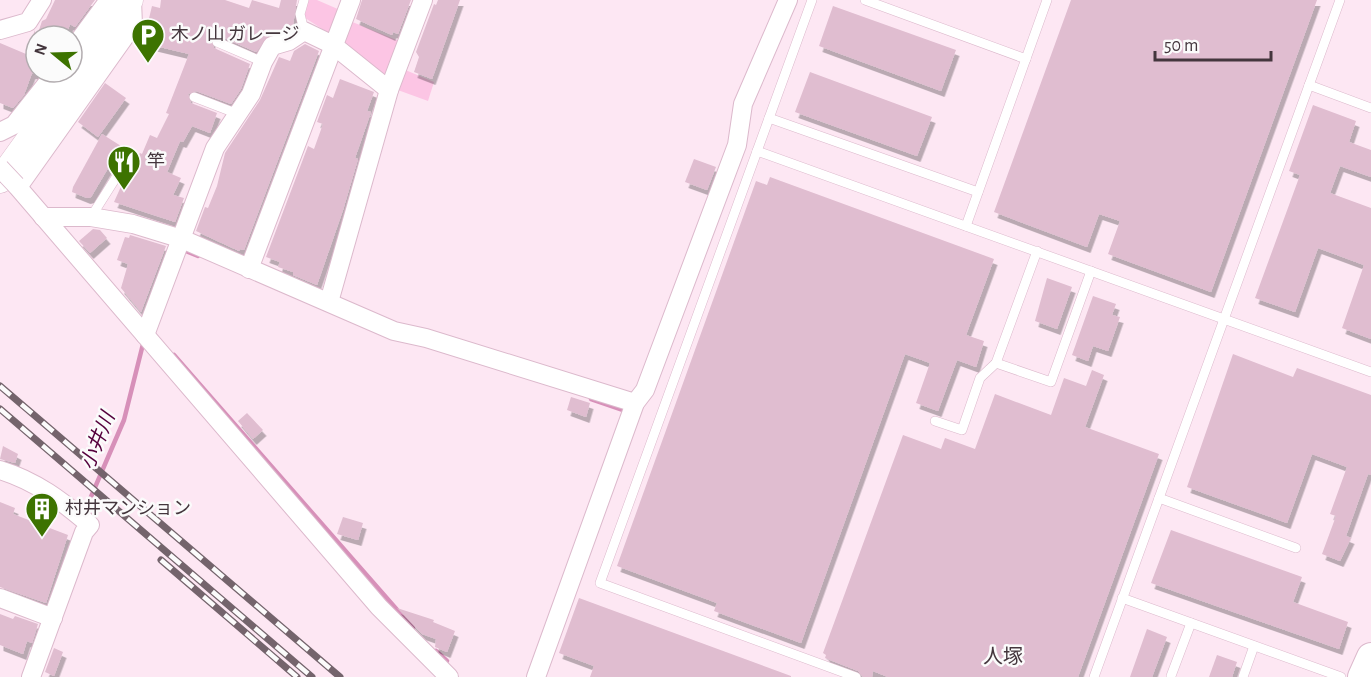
<svg xmlns="http://www.w3.org/2000/svg" width="1371" height="677" viewBox="0 0 1371 677" font-family="'Alegreya Sans','Noto Sans JP',sans-serif">
<defs>
<filter id="shadow"><feDropShadow dx="3.5" dy="6" stdDeviation="0" flood-color="#0004"/></filter>
</defs>
<rect width="100%" height="100%" fill="#fde7f3"/>
<g fill="#fcc5e4">
<polygon points="307,0 317,0 340,10 330,34 302,16"/>
<polygon points="350,21 399,41 384,80 348,48 343,39"/>
<polygon points="403,69 434,82 428,101 395,89"/>
</g>
<g fill="none" stroke-linecap="round" stroke-linejoin="round">
<g stroke="#d790b9" stroke-width="4.5">
<polyline points="181,249 198,256"/>
<polyline points="174,355 413,628"/>
<polyline points="591,399 629,412"/>
<polyline points="84,513 124,420 144,340"/>
<polyline points="436,651 447,661"/>
</g>
</g>
<g fill="#e0bdd0" filter="url(#shadow)">
<polygon points="55,0 95,0 75,27 70,24 66,36 37,36 42,21 46,19"/>
<polygon points="161,0 225,0 249,8 252,0 279,8 281,0 297,0 293,25 268,36 256,52 220,36 211,39 214,48 250,64 241,89 231,104 196,91 188,94 191,103 217,113 210,133 192,126 183,142 180,141 167,172 181,178 173,195 184,198 175,222 114,202 128,171 127,164 131,152 138,156 140,153 142,154 150,135 157,138 169,114 166,113 189,54 143,43 152,6 160,8"/>
<polygon points="362,0 411,0 398,34 393,32 392,35 356,19"/>
<polygon points="438,0 460,0 432,79 414,72 419,57 416,52 434,4 436,5"/>
<polygon points="1071,0 1317,0 1211,292 1108,254 1120,221 1099,214 1087,247 994,212"/>
<polygon points="833,6 956,50 941,91 819,46"/>
<polygon points="35,30 36,74 32,73 24,95 13,108 0,103 0,43 26,54"/>
<polygon points="305,44 319,51 244,250 240,249 239,251 196,231 205,207 208,208 217,186 225,153 260,100 279,57 290,61 294,51"/>
<polygon points="810,72 932,117 917,156 795,112"/>
<polygon points="340,79 374,92 367,111 371,112 355,158 358,159 343,210 317,285 293,275 293,272 278,267 280,262 266,257 308,146 314,149 323,124 317,122 327,95 333,98"/>
<polygon points="105,83 126,98 98,137 78,122"/>
<polygon points="1313,105 1356,121 1349,142 1371,150 1371,177 1340,166 1330,193 1371,208 1371,339 1342,328 1364,265 1318,248 1295,312 1255,298 1300,175 1289,171"/>
<polygon points="102,134 121,146 91,197 87,198 72,192 73,187"/>
<polygon points="694,159 716,167 707,190 685,182"/>
<polygon points="770,177 994,259 966,335 984,341 976,367 957,360 938,411 916,403 930,363 905,354 801,643 714,611 717,603 617,566 756,181 767,185"/>
<polygon points="93,229 100,230 107,238 90,253 79,241"/>
<polygon points="130,235 166,246 141,312 121,288 128,264 117,260 125,237 129,238"/>
<polygon points="1047,278 1072,287 1057,329 1035,321"/>
<polygon points="1093,296 1116,304 1112,315 1120,317 1108,351 1093,346 1088,361 1072,355"/>
<polygon points="1233,354 1293,377 1297,368 1371,395 1371,475 1368,474 1346,536 1351,538 1340,561 1322,554 1336,516 1330,514 1347,467 1312,454 1287,523 1187,487"/>
<polygon points="1092,370 1104,375 1085,427 1159,454 1078,677 888,677 873,671 872,677 863,677 858,671 825,658 826,655 823,653 903,435 941,449 945,438 975,449 995,394 1051,415 1064,378 1086,386"/>
<polygon points="571,397 590,403 586,417 567,410"/>
<polygon points="247,413 263,430 253,439 238,421"/>
<polygon points="3,446 18,454 15,463 0,459"/>
<polygon points="0,502 15,508 13,514 68,535 46,603 0,587"/>
<polygon points="343,517 363,523 358,540 337,534"/>
<polygon points="1171,530 1302,577 1293,602 1348,622 1339,649 1151,583"/>
<polygon points="579,598 791,676 791,677 590,677 594,666 559,653"/>
<polygon points="397,608 434,620 433,622 455,631 447,652 435,647 436,639 422,634"/>
<polygon points="0,614 13,619 15,616 38,624 32,643 27,641 23,654 0,645"/>
<polygon points="1147,629 1167,637 1152,677 1130,677"/>
<polygon points="54,648 63,652 54,676 45,672"/>
<polygon points="1217,655 1237,662 1232,677 1209,677"/>
</g>
<g fill="none" stroke-linecap="round" stroke-linejoin="round">
<g stroke="#dcb9cc" stroke-width="10">
<g id="lane">
<polyline points="812,0 600,583 856,677"/>
<polyline points="865,0 1026,59"/>
<polyline points="304,31 300,14 304,0"/>
<polyline points="217,42 263,62"/>
<polyline points="1309,85 1371,108"/>
<polyline points="194,97 238,114"/>
<polyline points="769,118 978,192"/>
<polyline points="757,151 1371,372"/>
<polyline points="91,217 122,168"/>
<polyline points="966,226 1047,0"/>
<polyline points="1037,251 996,363 1051,382 1091,271"/>
<polyline points="935,421 962,430 980,378 996,363"/>
<polyline points="1159,498 1296,548"/>
<polyline points="1122,598 1341,677"/>
<polyline points="1171,676 1191,623"/>
<polyline points="1094,677 1340,0"/>
<polyline points="1243,677 1254,646"/>
</g>
</g>
<g stroke="#dcb9cc" stroke-width="20">
<g id="street">
<polyline points="0,30 28,22 42,0"/>
<polyline points="72,50 109,0 112,0"/>
<polyline points="0,132 14,125 56,72"/>
<polyline points="16,185 379,607 449,677"/>
<polyline points="18,187 133,25 132,0"/>
<polyline points="43,217 91,217 133,224 182,239 394,331 426,338 635,403"/>
<polyline points="249,269 351,0"/>
<polyline points="329,302 389,90 423,0"/>
<polyline points="145,335 215,148 251,94 263,62 272,46 289,41 304,31 333,45 389,90"/>
<path d="M0,470c36,11 62,31 90,55l-6,7 -53,145"/>
<polyline points="0,598 53,618"/>
<polyline points="536,677 635,403 645,390 737,145 743,104 788,0"/>
</g>
</g>
<g stroke="#dcb9cc" stroke-width="27">
<polyline id="secondary" points="0,180 130,0"/>
</g>
<g stroke="#dcb9cc" stroke-width="30">
<polyline id="primary" points="1362,677 1371,657"/>
</g>
<use href="#lane" stroke="#fff" stroke-width="9"/>
<use href="#street" stroke="#fff" stroke-width="18"/>
<use href="#secondary" stroke="#fff" stroke-width="26"/>
<use href="#primary" stroke="#fff" stroke-width="28"/>
<g stroke="#74646c" stroke-width="7">
<g id="rail">
<polyline points="0,386 340,677"/>
<polyline points="0,409 312,677"/>
<polyline points="161,560 297,677"/>
</g>
</g>
<use href="#rail" stroke="#fbfbfb" stroke-width="4.5" stroke-dasharray="14" stroke-linecap="butt"/>
<g stroke="#dcb9cc" stroke-width="20" stroke-linecap="butt">
<polyline id="street-bridge" points="0,168 16,185"/>
</g>
<use href="#street-bridge" stroke="#fff" stroke-width="18"/>
</g>
<defs>
<g id="parking-pin" transform="scale(1.725)"><path d="M0 17L-7.5 6A9.5 9.5 0 1 1 7.5 6Z" fill="#3d7300" stroke="#fbfbfb"/><path d="M-3.5-5.5H1a3.5 3.5 0 0 1 0 7H-1V5.5H-3.5ZM-1-3.4V-.6H.8a1.4 1.4 0 0 0 0-2.8Z" fill="#fff"/></g>
<g id="restaurant-pin" transform="scale(1.725)"><path d="M0 17L-7.5 6A9.5 9.5 0 1 1 7.5 6Z" fill="#3d7300" stroke="#fbfbfb"/><path d="M-5-6h1v4h1v-4h1v4h1v-4h1v5L-1.5 .5V6h-2V.5L-5-1ZM5-6V6H3V1.5H1.5Q1.5-4 5-6Z" fill="#fff"/></g>
<g id="building-pin" transform="scale(1.725)"><path d="M0 17L-7.5 6A9.5 9.5 0 1 1 7.5 6Z" fill="#3d7300" stroke="#fbfbfb"/><path d="M-4-6H4V6H1V3H-1V6H-4ZM-2.5-4.3h1.7v1.8h-1.7ZM.8-4.3h1.7v1.8H.8ZM-2.5-1h1.7V.8h-1.7ZM.8-1h1.7V.8H.8Z" fill="#fff"/></g>
</defs>
<g fill-rule="evenodd">
<use href="#parking-pin" x="148" y="35"/>
<use href="#restaurant-pin" x="124" y="162"/>
<use href="#building-pin" x="42" y="509"/>
</g>
<g text-anchor="middle" dominant-baseline="central" stroke-width="5" stroke-linejoin="round" paint-order="stroke">
<g font-size="18" fill="#44363d" stroke="#fbfbfb" text-anchor="start">
<text x="171" y="35">木ノ山 ガレージ</text>
<text x="147" y="162">竿</text>
<text x="65" y="509">村井マンション</text>
</g>
<g font-size="20" font-style="italic" fill="#55003d" stroke="#fbfbfb">
<text transform="translate(98 441) rotate(-68)">小井川</text>
</g>
<g font-size="20" fill="#44363d" stroke="#fbfbfb">
<text x="1003" y="657">人塚</text>
</g>
</g>
<g transform="translate(54 54) rotate(289)"><circle r="28" fill="#fbfbfb" stroke="#b2acaf" stroke-width="1.5"/>
<path d="M0-4.5L10 22L0 15L-10 22Z" fill="#3d7300"/>
<text y="-9" font-size="16" font-weight="bold" text-anchor="middle" fill="#44363d">N</text>
</g>
<path d="M1155 51v9h116v-9" fill="none" stroke="#44363d" stroke-width="3"/>
<text x="1164" y="51" font-size="18" fill="#44363d" stroke="#fbfbfb" stroke-width="4.5" paint-order="stroke">50 m</text>
</svg>
